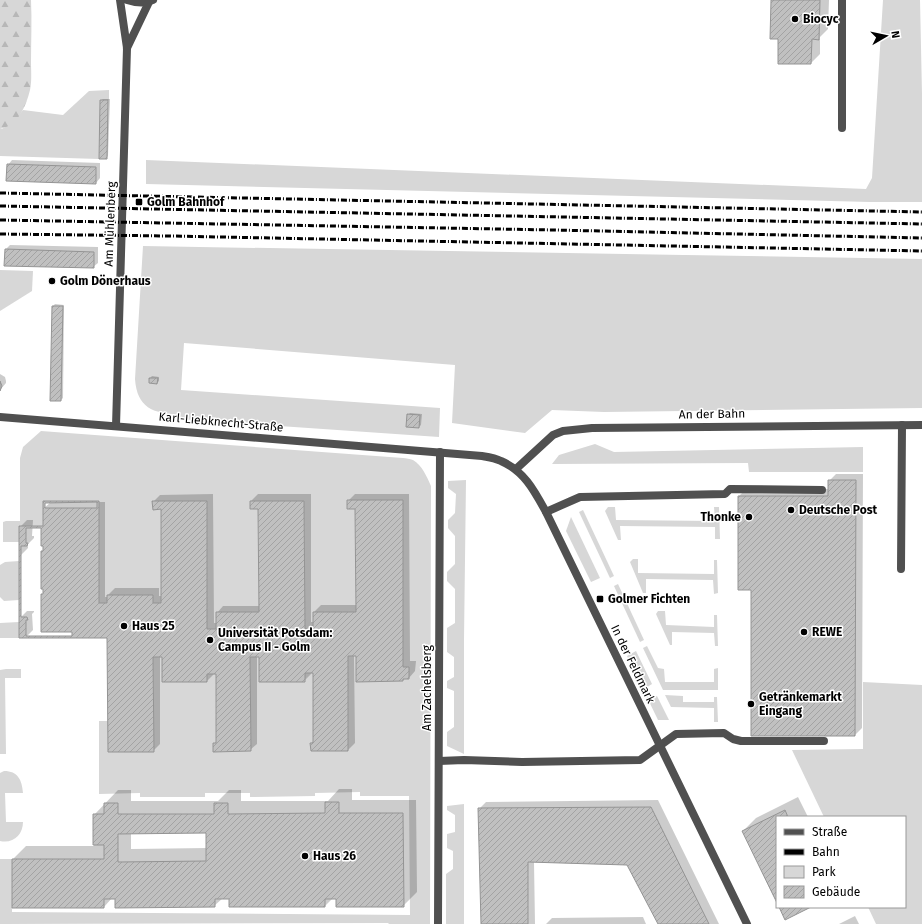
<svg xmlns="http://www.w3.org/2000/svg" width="922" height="924" viewBox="0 0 922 924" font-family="'Fira Sans',sans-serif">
<defs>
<pattern id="forest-firs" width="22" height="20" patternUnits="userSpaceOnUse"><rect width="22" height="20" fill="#d7d7d7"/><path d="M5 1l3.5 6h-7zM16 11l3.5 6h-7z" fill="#b7b7b7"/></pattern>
<pattern id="building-hatch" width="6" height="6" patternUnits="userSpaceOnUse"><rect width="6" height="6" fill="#c0c0c0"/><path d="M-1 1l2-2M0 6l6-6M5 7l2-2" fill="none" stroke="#a3a3a3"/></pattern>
</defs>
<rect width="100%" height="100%" fill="#fff"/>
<g fill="#d7d7d7">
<polygon points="883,0 920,0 922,94 922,202 870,202 146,184 146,160 866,189 872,178"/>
<polygon points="109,90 109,100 100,100 99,159 0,156 0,129 2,129 15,120 23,110 63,115 89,91"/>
<path d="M143,246l779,13v149l-318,4 -52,-2 -27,23 -73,-10 3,-58 -271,-22 -3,47 259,18 -1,29 -260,-18v-4c-26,-2 -42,-7 -44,-36z"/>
<polygon points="0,270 33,271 32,291 0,311"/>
<path d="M41,431l362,27c3,0 7,1 10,2 9,5 14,17 18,26l-1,438h-41l-1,-1 -388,1v-65h12v53l398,3 -1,-119h-49v-4l-45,1v3l-65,1v-4h-45v4h-65v-4l-41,1v-73h9v31h46l-1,-95h9v25h45v-8h9v69l-3,9 38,-1 -1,-94h9v25l46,-9h8v70h-3l1,8h37v-95h8v25h47v-2l6,-1v-10l-6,-1v-167l-48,9 1,103h-43v17h-8l-1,-128h-54v8h8l1,103h-43v17h-9v-128h-54v8h8v94h-8v-8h-46v8h-8l-1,-102h-55v25h-24v16h-16v-20l3,-1h14v-63l3,-11z"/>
<polygon points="595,444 614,452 863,447 863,472 749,472 748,463 552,464 559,455"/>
<polygon points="466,480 464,640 464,754 447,746 447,732 454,727 454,691 447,688 447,681 454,677 454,657 447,652 447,628 455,623 455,589 447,581 447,572 455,564 455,536 448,528 448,520 455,513 456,494 448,488 448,481"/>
<polygon points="608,507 615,507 616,520 715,521 714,507 719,507 720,539 715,539 715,527 620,526 621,540 618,540 605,511"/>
<polygon points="583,510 614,576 610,578 579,512"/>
<polygon points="571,517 600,578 591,582 566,531"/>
<polygon points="633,559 638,559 638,573 714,574 714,560 717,560 718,593 714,594 713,580 646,579 646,593 643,593 630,562"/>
<polygon points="19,561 19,600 4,601 0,597 0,565 5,562"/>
<polygon points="618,584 644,640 640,642 614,586"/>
<polygon points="658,611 665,611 666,625 714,627 714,615 717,615 718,646 715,646 714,633 672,632 672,645 670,645 656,614"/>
<polygon points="19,622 19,638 0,638 0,623"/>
<polygon points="647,646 658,668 664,669 665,682 714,682 714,669 718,668 718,690 663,690 643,648"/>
<polygon points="636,651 652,684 644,689 650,700 657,696 669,720 658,720 627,656"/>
<polygon points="6,669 21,669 21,678 5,678 6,754 0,754 0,670"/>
<polygon points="863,682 922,685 922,924 876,924 868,907 905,907 905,817 824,817 792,750 863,749"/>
<polygon points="665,695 683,696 683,702 714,702 714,697 717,697 718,722 714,722 714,708 671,707"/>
<path d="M4,771c14,0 18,9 19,22h-18l1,29h17c0,13 -10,22 -23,19v-68z"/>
<polygon points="464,804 464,924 446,924 446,874 453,869 453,851 447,848 447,834 455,832 455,815 447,810 447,806"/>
</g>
<path fill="url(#forest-firs)" d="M0,0h31c1,21 0,41 0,62 0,9 1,19 -1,28 -4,16 -12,36 -30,39z"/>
<g fill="#0003" fill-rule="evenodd">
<polygon points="772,0 829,0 828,29 820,37 820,54 811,63 779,38"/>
<polygon points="103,99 110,99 108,156 106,158 101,100"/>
<polygon points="12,160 100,163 100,178 96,183 8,165"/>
<polygon points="10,245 98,247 98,263 93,267 5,250"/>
<polygon points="55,304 64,305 63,398 61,400 53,306"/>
<polygon points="0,374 5,377 6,381 6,383 0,390"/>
<polygon points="152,376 159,377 159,381 157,383 150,378"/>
<polygon points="410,413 422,414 421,425 419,427 408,415"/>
<polygon points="836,474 863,474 862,728 855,735 752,589 739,496 746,489 829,489 829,481"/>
<polygon points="213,494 214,623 217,623 217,613 223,606 260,606 259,508 251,501 258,494 311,494 311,622 314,622 314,612 321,605 357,605 356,508 348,501 355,494 409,494 410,661 416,661 415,671 409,678 406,678 403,680 357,681 357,655 354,655 355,743 348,750 311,743 314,741 314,672 311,672 311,674 304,681 260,656 257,656 257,744 250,750 214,744 217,741 217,673 214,673 214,674 207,681 163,681 163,656 160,656 160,744 153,751 108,637 73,631 44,593 42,552 44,550 42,527 44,525 44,508 51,502 105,502 105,597 108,597 108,595 115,588 159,588 159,596 162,596 162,508 153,502 160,495"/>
<polygon points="27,520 33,520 32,536 34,536 34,538 28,544 28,548 21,555 20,527"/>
<polygon points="27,611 34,611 34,612 32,614 33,630 26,637 20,618"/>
<path d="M339,789h13v11h64l1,92 -14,14 -70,-8 -8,8 -95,-8h-7l-9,8 -102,-8 -8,9 -91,-48 13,-13h68v-31l24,-25h13v11h87l11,-11h12v11h87zM207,832v16l-76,1v-16z"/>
<polygon points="798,797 808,817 777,817 777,901 743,831 756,818"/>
<polygon points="658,800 719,924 659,924 628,864 534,862 535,924 482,924 479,809 486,802"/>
<polygon points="855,916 859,924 839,924"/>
<polygon points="643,917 646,924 546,924 552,918"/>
</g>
<g fill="url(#building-hatch)" stroke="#949494" fill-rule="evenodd">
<polygon points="771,0 820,0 819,40 812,39 811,64 778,64 778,39 770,39"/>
<polygon points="100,100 108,100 107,159 99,159"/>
<polygon points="7,164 96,167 96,184 6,181"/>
<polygon points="5,249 94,252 94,268 4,266"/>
<polygon points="52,306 63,306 61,401 50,401"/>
<polygon points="149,378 158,378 157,384 149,383"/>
<polygon points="0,381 2,386 0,391"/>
<polygon points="407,414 420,415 419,428 406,427"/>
<polygon points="828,480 856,480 855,736 751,736 751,590 738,590 738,496 828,496"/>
<path d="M347,500h56v167h6v12h-6v2l-47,1v-26h-8v95h-37l-1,-8h3v-70h-8v9h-46v-25h-9l1,94 -38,1v-9h3v-69h-9v8h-45v-25h-9l1,95h-46l-1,-114h-88v-112h24v-25h56v102h8v-8h46v8h8v-94l-8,1 -1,-9h55v128h9v-17h43l-1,-103h-8v-8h54l1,128h8v-17h43l-1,-103h-8zM97,502v6h-52v-5zM26,528h15v18h2v5h-2v38h2v5h-2v38h31v4h-46v-16h2l-1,-3h-6v-71h6l1,-3h-2z"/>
<path d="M325,802h14v11h64l1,94h-68v-8h-11v8h-96v-8h-14v8l-100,1v-9h-11v9h-92v-49h92v-14h-11v-31h11v-11h14v11h96v-11h14v11l97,-1zM206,833v28l-88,1v-28z"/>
<polygon points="651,807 709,924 658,924 627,865 528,862 528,924 481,924 478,808"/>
<polygon points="785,810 788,817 777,817 777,903 742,831"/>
<polygon points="779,907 811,907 785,920"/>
</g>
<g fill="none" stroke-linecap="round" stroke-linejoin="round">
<g stroke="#505050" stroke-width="8">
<polyline points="842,128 842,0"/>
<polyline points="546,512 580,497 725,494 730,489 822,490"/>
<polyline points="901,569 902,425"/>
<polyline points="439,761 464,760 522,762 640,760 676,734 724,733 733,739 741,741 824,741"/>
</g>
<g stroke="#505050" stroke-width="8">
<path d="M127,0c9,3 18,4 26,0"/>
<polyline points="127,48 149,2"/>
<path d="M0,417l482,39c6,1 13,2 19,5 23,10 33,29 45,51l201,412"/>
<polyline points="116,426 127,48 120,0"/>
<polyline points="516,469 553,435 563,431 592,428 922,425"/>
<polyline points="438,924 440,452"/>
</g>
<g stroke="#000" stroke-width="3" stroke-dasharray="6 2 1 2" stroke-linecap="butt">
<polyline points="0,193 922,212"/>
<polyline points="0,206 922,224"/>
<polyline points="0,220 554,230 922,238"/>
<polyline points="0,234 170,236 922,251"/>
</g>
</g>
<g fill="#000" stroke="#fff" stroke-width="1.5">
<circle cx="795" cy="19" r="4"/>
<rect x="135" y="198" width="8" height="8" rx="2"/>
<circle cx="52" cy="281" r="4"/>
<circle cx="791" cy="510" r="4"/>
<circle cx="749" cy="517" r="4"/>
<rect x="596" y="595" width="8" height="8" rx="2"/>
<circle cx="124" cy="626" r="4"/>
<circle cx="804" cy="632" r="4"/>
<circle cx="210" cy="640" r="4"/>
<circle cx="751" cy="704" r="4"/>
<circle cx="305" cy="856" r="4"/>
</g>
<g text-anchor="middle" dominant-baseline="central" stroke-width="3" stroke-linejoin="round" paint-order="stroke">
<g font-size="12" font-weight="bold" fill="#000" stroke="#fff" text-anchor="start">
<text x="803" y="19">Biocyc</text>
<text x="147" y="202">Golm Bahnhof</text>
<text x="60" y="281">Golm Dönerhaus</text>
<text x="799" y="510">Deutsche Post</text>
<text x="741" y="517" text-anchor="end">Thonke</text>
<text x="608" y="599">Golmer Fichten</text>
<text x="132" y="626">Haus 25</text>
<text x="812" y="632">REWE</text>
<text x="218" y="633">Universität Potsdam:<tspan x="218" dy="14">Campus II - Golm</tspan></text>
<text x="759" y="697">Getränkemarkt<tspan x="759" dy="14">Eingang</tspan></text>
<text x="313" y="856">Haus 26</text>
</g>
<g font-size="12" fill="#000" stroke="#fff">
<text transform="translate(110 224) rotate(-88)">Am Mühlenberg</text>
<text transform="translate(712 414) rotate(-1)">An der Bahn</text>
<text transform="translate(221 422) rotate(5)">Karl-Liebknecht-Straße</text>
<text transform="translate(633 664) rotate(64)">In der Feldmark</text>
<text transform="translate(427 688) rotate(-90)">Am Zachelsberg</text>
</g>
</g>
<rect x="776" y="816" width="130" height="92" fill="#ffffff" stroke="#999999"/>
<rect x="784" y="829" width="20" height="6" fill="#505050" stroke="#999999"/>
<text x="812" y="836" font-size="12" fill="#000000">Straße</text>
<rect x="784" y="849" width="20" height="6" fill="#000000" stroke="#999999"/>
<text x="812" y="856" font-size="12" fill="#000000">Bahn</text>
<rect x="784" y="866" width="20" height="12" fill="#d7d7d7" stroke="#999999"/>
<text x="812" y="876" font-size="12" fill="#000000">Park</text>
<rect x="784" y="886" width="20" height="12" fill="url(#building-hatch)" stroke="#999999"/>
<text x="812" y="896" font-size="12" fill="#000000">Gebäude</text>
<g transform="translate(886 36) rotate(81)" stroke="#ffffff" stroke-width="3" paint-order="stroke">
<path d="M0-3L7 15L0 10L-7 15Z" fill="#000000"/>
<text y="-6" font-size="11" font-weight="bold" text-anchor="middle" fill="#000000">N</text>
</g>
</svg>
